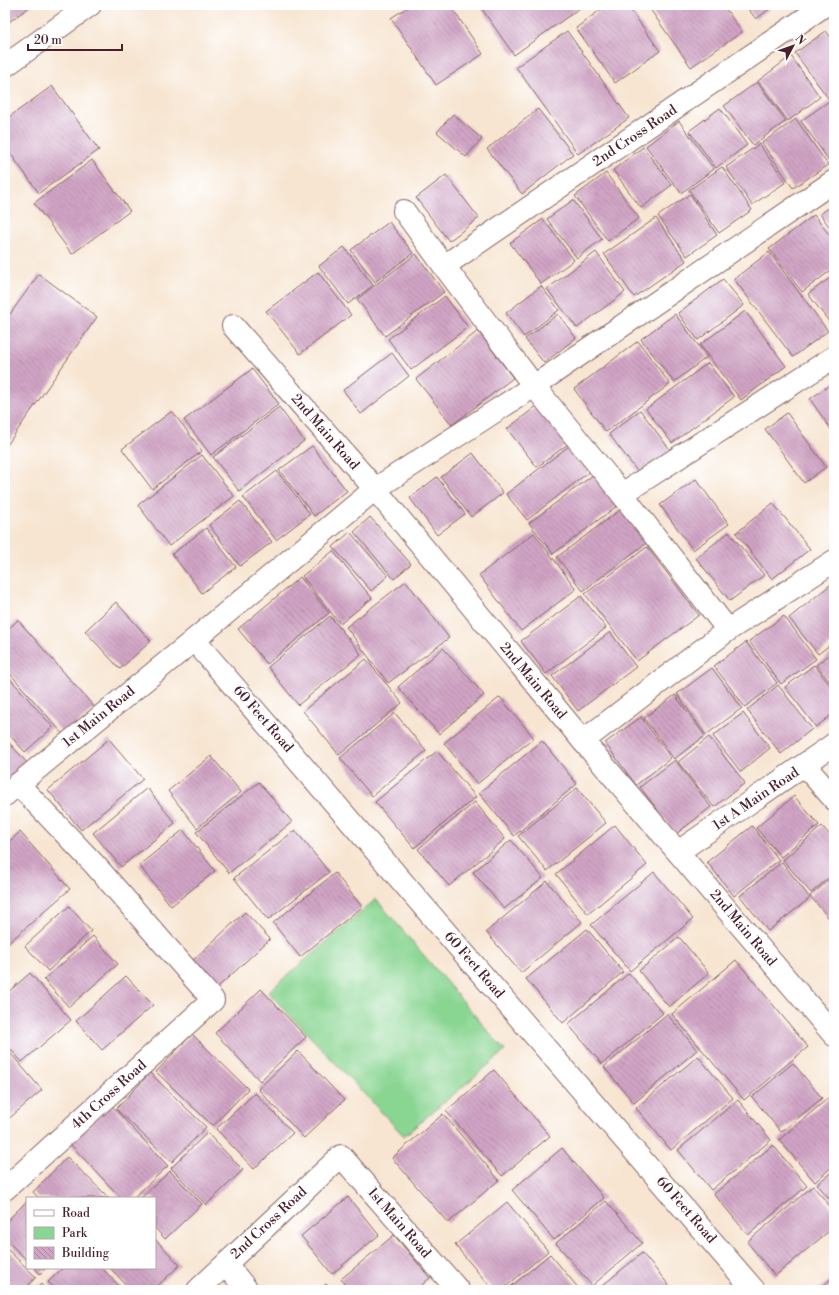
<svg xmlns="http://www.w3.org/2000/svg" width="839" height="1295" viewBox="0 0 839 1295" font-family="'Libre Bodoni',serif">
<defs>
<pattern id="building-back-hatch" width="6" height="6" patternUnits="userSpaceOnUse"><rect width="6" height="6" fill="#d0a4c5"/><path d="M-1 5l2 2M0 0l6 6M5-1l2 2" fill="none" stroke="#ab85a0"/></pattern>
</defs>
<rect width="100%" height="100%" fill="#fff"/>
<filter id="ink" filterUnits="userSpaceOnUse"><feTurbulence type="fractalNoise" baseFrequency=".025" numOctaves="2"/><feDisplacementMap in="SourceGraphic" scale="8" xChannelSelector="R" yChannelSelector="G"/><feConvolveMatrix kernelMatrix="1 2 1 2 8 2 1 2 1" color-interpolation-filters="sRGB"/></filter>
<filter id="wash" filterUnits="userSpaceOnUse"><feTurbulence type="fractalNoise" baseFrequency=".012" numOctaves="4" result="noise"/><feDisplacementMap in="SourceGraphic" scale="16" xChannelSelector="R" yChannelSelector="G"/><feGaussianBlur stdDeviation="0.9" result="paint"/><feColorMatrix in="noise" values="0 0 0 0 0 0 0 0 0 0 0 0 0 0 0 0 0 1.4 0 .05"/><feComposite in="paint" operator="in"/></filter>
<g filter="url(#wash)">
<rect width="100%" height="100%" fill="#f7e5d1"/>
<polygon fill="#89d592" stroke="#6a7a5e" points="376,899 505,1051 404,1136 268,992"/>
<g id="blocks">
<g fill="url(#building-back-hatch)">
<polygon points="5,5 32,5 5,25"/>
<polygon points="411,5 450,5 483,54 436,85 391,18"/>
<polygon points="479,5 584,5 514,55"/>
<polygon points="607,5 627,5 660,51 615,83 576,28"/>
<polygon points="647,5 723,5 742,32 691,67"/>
<polygon points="745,5 775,5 756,19"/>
<polygon points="567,31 629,118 578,154 516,67"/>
<polygon points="826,31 834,42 834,94 828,98 795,53"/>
<polygon points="791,56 820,97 788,121 758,81"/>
<polygon points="757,82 786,121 753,145 724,106"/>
<polygon points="52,86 99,150 39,193 5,146 5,120"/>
<polygon points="832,99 834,101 834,159 830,162 801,121"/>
<polygon points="720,108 747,145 716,168 689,131"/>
<polygon points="538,109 573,154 522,194 487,149"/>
<polygon points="453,114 482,139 466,157 437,132"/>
<polygon points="796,119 828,165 793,188 762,143"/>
<polygon points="679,121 714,169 681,193 646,146"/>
<polygon points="759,144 786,182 752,205 726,167"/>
<polygon points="643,147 672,185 641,208 613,170"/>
<polygon points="92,160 130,211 72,254 34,203"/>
<polygon points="722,167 752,210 719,233 689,190"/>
<polygon points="606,173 639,218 608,241 575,196"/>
<polygon points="446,175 479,218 449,241 416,198"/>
<polygon points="690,194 717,235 687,256 658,216"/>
<polygon points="573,200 602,239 577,258 547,219"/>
<polygon points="834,204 834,233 820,214"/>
<polygon points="814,215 834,241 834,268 802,292 769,249"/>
<polygon points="656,218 686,261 634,297 604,254"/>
<polygon points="543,219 574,260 541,284 510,243"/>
<polygon points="389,222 413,253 375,282 351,250"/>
<polygon points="344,247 373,285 348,304 319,266"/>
<polygon points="596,252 625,292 577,328 547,289"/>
<polygon points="769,252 828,331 793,357 734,279"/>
<polygon points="416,254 444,292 385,336 357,299"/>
<polygon points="318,272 351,315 300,354 266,311"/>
<polygon points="39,274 97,317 5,448 5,321"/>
<polygon points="834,275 834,328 808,294"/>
<polygon points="723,279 744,305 698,340 678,313"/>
<polygon points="541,286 559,310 524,337 506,313"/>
<polygon points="445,296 468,327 411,370 388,339"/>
<polygon points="745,311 786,366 741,400 700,345"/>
<polygon points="558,314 576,338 544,363 525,339"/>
<polygon points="675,314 707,357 674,382 641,339"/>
<polygon points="478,331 513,378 452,425 416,379"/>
<polygon points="638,341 670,384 606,432 574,389"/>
<polygon points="392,353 409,376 361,414 343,390"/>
<polygon points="708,363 734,397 672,443 646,409"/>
<polygon points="252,369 279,404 211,455 184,420"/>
<polygon points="834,382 834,434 810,399"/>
<polygon points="538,405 568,444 537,467 507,429"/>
<polygon points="279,407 304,441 239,491 213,457"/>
<polygon points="640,410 671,451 640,475 609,434"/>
<polygon points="172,411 202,451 152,489 122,449"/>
<polygon points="787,413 826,467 804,483 765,429"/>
<polygon points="312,446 347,491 314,516 279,470"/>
<polygon points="569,446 589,472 527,520 506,494"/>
<polygon points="473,453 503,493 471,517 441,477"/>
<polygon points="202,455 234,496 169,546 138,505"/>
<polygon points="277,471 310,514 276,540 243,497"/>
<polygon points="593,475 617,506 553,554 529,523"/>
<polygon points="437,477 465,514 437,535 410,498"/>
<polygon points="696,479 729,524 693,550 660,505"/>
<polygon points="240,501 272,542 240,566 209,525"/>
<polygon points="773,503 810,549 772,579 736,533"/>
<polygon points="620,510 646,543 583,591 557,557"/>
<polygon points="370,517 411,564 394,579 354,532"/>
<polygon points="206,528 236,567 202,593 172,554"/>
<polygon points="350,532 388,576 371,591 333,547"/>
<polygon points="729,532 764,575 730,601 696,558"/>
<polygon points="534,533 576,589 521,631 479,575"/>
<polygon points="647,547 699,615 637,661 585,594"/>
<polygon points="333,551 372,598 340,624 302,576"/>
<polygon points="300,577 329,613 267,664 238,629"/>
<polygon points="406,581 449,638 388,683 346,627"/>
<polygon points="834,582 834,642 818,654 789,618"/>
<polygon points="581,596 606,628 546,674 521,641"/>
<polygon points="116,602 151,641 120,669 85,631"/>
<polygon points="330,616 361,654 298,705 268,667"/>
<polygon points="784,616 816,659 781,684 749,641"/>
<polygon points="18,620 95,708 64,735 5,668 5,632"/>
<polygon points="610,632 636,667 578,711 552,676"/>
<polygon points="746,642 777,683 745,707 714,666"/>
<polygon points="443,648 484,695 439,734 398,687"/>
<polygon points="834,651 834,687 816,665"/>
<polygon points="366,659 402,703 339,755 303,711"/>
<polygon points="814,665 834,690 834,713 816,727 785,687"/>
<polygon points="712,668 742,708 706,735 677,694"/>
<polygon points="5,673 53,727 25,752 5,730"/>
<polygon points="778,685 812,729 781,754 747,710"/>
<polygon points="675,695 705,736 674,759 644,718"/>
<polygon points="500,697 534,738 477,784 444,743"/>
<polygon points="395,713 426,751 372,796 340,758"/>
<polygon points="743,713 770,748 741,772 713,736"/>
<polygon points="641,717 671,758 636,785 605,743"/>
<polygon points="709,737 745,783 714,807 678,762"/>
<polygon points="5,738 28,764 5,784"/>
<polygon points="109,739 143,779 81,830 48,790"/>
<polygon points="542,741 577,784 514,836 479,793"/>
<polygon points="437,751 476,797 414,848 375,802"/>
<polygon points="211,756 241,792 197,828 168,791"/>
<polygon points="675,760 711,807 676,834 640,787"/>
<polygon points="259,782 292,822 229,873 196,832"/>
<polygon points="147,788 175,823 121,867 93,833"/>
<polygon points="577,788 606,823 547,871 518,836"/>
<polygon points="794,796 819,825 781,857 756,828"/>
<polygon points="475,802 505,839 449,886 418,849"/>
<polygon points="615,825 647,865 588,914 556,874"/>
<polygon points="752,826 779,860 734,896 707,862"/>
<polygon points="822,826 834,840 834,873 811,893 783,860"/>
<polygon points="183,830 215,871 171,906 139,865"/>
<polygon points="295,830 329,872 268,920 234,878"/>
<polygon points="20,832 70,889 5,946 5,845"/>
<polygon points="511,840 543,878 504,909 473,872"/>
<polygon points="782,862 810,898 768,931 740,896"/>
<polygon points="654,872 693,919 630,971 591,925"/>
<polygon points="335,873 362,907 300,957 273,923"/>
<polygon points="834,875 834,924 810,896"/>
<polygon points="547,881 582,922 521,973 486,932"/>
<polygon points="69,906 91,931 48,971 25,946"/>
<polygon points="245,912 270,939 217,988 193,960"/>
<polygon points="587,929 623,972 563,1023 526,979"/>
<polygon points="93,936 118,964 69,1007 44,980"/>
<polygon points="679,937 709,973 669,1007 639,971"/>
<polygon points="736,960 808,1047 744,1100 672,1014"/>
<polygon points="30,973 71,1020 22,1062 5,1043 5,995"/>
<polygon points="629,973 663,1013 602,1064 568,1024"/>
<polygon points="126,976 153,1005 102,1050 76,1021"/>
<polygon points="261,989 306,1037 260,1081 215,1033"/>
<polygon points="667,1014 697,1050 634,1103 604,1067"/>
<polygon points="192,1034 248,1089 213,1126 156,1072"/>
<polygon points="5,1047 42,1090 5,1122"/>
<polygon points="298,1051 344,1100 304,1138 258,1089"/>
<polygon points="698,1056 733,1098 671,1150 636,1108"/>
<polygon points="793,1063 822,1098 781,1132 752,1097"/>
<polygon points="494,1070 550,1136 502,1176 446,1111"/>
<polygon points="150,1073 206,1127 172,1162 116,1109"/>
<polygon points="255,1093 293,1133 254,1169 216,1129"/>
<polygon points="834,1093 834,1165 815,1182 779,1140"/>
<polygon points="738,1100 771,1140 711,1190 678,1150"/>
<polygon points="111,1105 168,1166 133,1198 121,1198 70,1144"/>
<polygon points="443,1114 499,1180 448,1223 392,1158"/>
<polygon points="207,1133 243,1170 206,1205 171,1168"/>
<polygon points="773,1145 807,1186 748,1235 714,1194"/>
<polygon points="562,1148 604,1198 554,1240 512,1190"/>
<polygon points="67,1157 109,1198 39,1198 33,1192"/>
<polygon points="834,1170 834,1204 817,1184"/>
<polygon points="170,1171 202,1204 165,1239 155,1228 155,1198 141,1198"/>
<polygon points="813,1186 834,1211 834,1227 775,1276 747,1242"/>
<polygon points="348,1197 379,1235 332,1274 301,1236"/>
<polygon points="27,1201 27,1260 5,1239 5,1223"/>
<polygon points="606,1201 642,1243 592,1286 556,1243"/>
<polygon points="507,1202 548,1251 502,1290 493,1290 455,1245"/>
<polygon points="394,1235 430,1278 416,1290 350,1290 341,1279"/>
<polygon points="155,1239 180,1265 153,1290 131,1290 110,1268 155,1268"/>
<polygon points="5,1247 36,1277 24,1290 5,1290"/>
<polygon points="642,1253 673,1290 597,1290"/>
<polygon points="550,1254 580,1290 507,1290"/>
<polygon points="35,1268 46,1268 40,1274"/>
<polygon points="63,1268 102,1268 123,1290 56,1290 48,1282"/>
<polygon points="834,1276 834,1290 818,1290"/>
<polygon points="41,1284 46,1290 35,1290"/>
<polygon points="326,1284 331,1290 318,1290"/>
</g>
</g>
</g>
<g filter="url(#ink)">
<use href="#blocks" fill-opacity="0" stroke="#876465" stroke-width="1"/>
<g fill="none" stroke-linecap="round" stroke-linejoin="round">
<g stroke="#876465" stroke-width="24">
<g id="street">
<polyline points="404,211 444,266 534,386 622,494 728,630"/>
<polyline points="444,266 825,5"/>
<polyline points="233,326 375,489 583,741 834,1035"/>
<polyline points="622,494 834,357"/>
<polyline points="194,640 375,489 534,386 834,181"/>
<polyline points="583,741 728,630 834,561"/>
<polyline points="805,766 834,799"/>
<polyline points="678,852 834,744"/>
<polyline points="5,1189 213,1000 95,865 18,784"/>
<polyline points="226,1264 247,1290"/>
<polyline points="198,1290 341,1156 458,1290"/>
</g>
</g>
<g stroke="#876465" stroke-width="24">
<g id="secondary">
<polyline points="5,66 90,5"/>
<polyline points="5,795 194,640 754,1290"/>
</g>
</g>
<use href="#street" stroke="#fff" stroke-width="22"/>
<use href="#secondary" stroke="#fff" stroke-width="22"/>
</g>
</g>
<g text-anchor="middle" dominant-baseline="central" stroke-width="3" stroke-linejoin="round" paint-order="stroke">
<g font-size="14" fill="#4a1f2b" stroke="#fff">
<text transform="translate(635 136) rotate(-34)">2nd Cross Road</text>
<text transform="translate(325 432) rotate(49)">2nd Main Road</text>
<text transform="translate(533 681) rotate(50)">2nd Main Road</text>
<text transform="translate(99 717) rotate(-39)">1st Main Road</text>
<text transform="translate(263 719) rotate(49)">60 Feet Road</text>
<text transform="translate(756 799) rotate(-34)">1st A Main Road</text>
<text transform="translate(743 928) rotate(50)">2nd Main Road</text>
<text transform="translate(474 965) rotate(49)">60 Feet Road</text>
<text transform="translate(109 1095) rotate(-42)">4th Cross Road</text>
<text transform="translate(686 1210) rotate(49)">60 Feet Road</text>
<text transform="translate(269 1223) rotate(-43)">2nd Cross Road</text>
<text transform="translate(399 1223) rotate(49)">1st Main Road</text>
</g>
</g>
<rect width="839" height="1295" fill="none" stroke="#fff" stroke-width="20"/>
<rect x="26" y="1197" width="130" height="72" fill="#ffffff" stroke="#b7a5aa"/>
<rect x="34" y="1210" width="20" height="6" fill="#ffffff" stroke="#b7a5aa"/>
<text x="62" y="1217" font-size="12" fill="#4a1f2b">Road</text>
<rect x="34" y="1227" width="20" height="12" fill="#89d592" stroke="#b7a5aa"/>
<text x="62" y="1237" font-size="12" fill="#4a1f2b">Park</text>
<rect x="34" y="1247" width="20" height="12" fill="url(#building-back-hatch)" stroke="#b7a5aa"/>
<text x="62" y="1257" font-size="12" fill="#4a1f2b">Building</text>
<g transform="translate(793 46) rotate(49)" stroke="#ffffff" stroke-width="3" paint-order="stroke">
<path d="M0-3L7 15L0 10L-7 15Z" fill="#4a1f2b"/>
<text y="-6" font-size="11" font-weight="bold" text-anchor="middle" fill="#4a1f2b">N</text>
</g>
<path d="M28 44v6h94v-6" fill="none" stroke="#4a1f2b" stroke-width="2"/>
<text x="34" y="44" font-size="12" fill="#4a1f2b" stroke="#ffffff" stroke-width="3" paint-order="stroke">20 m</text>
</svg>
